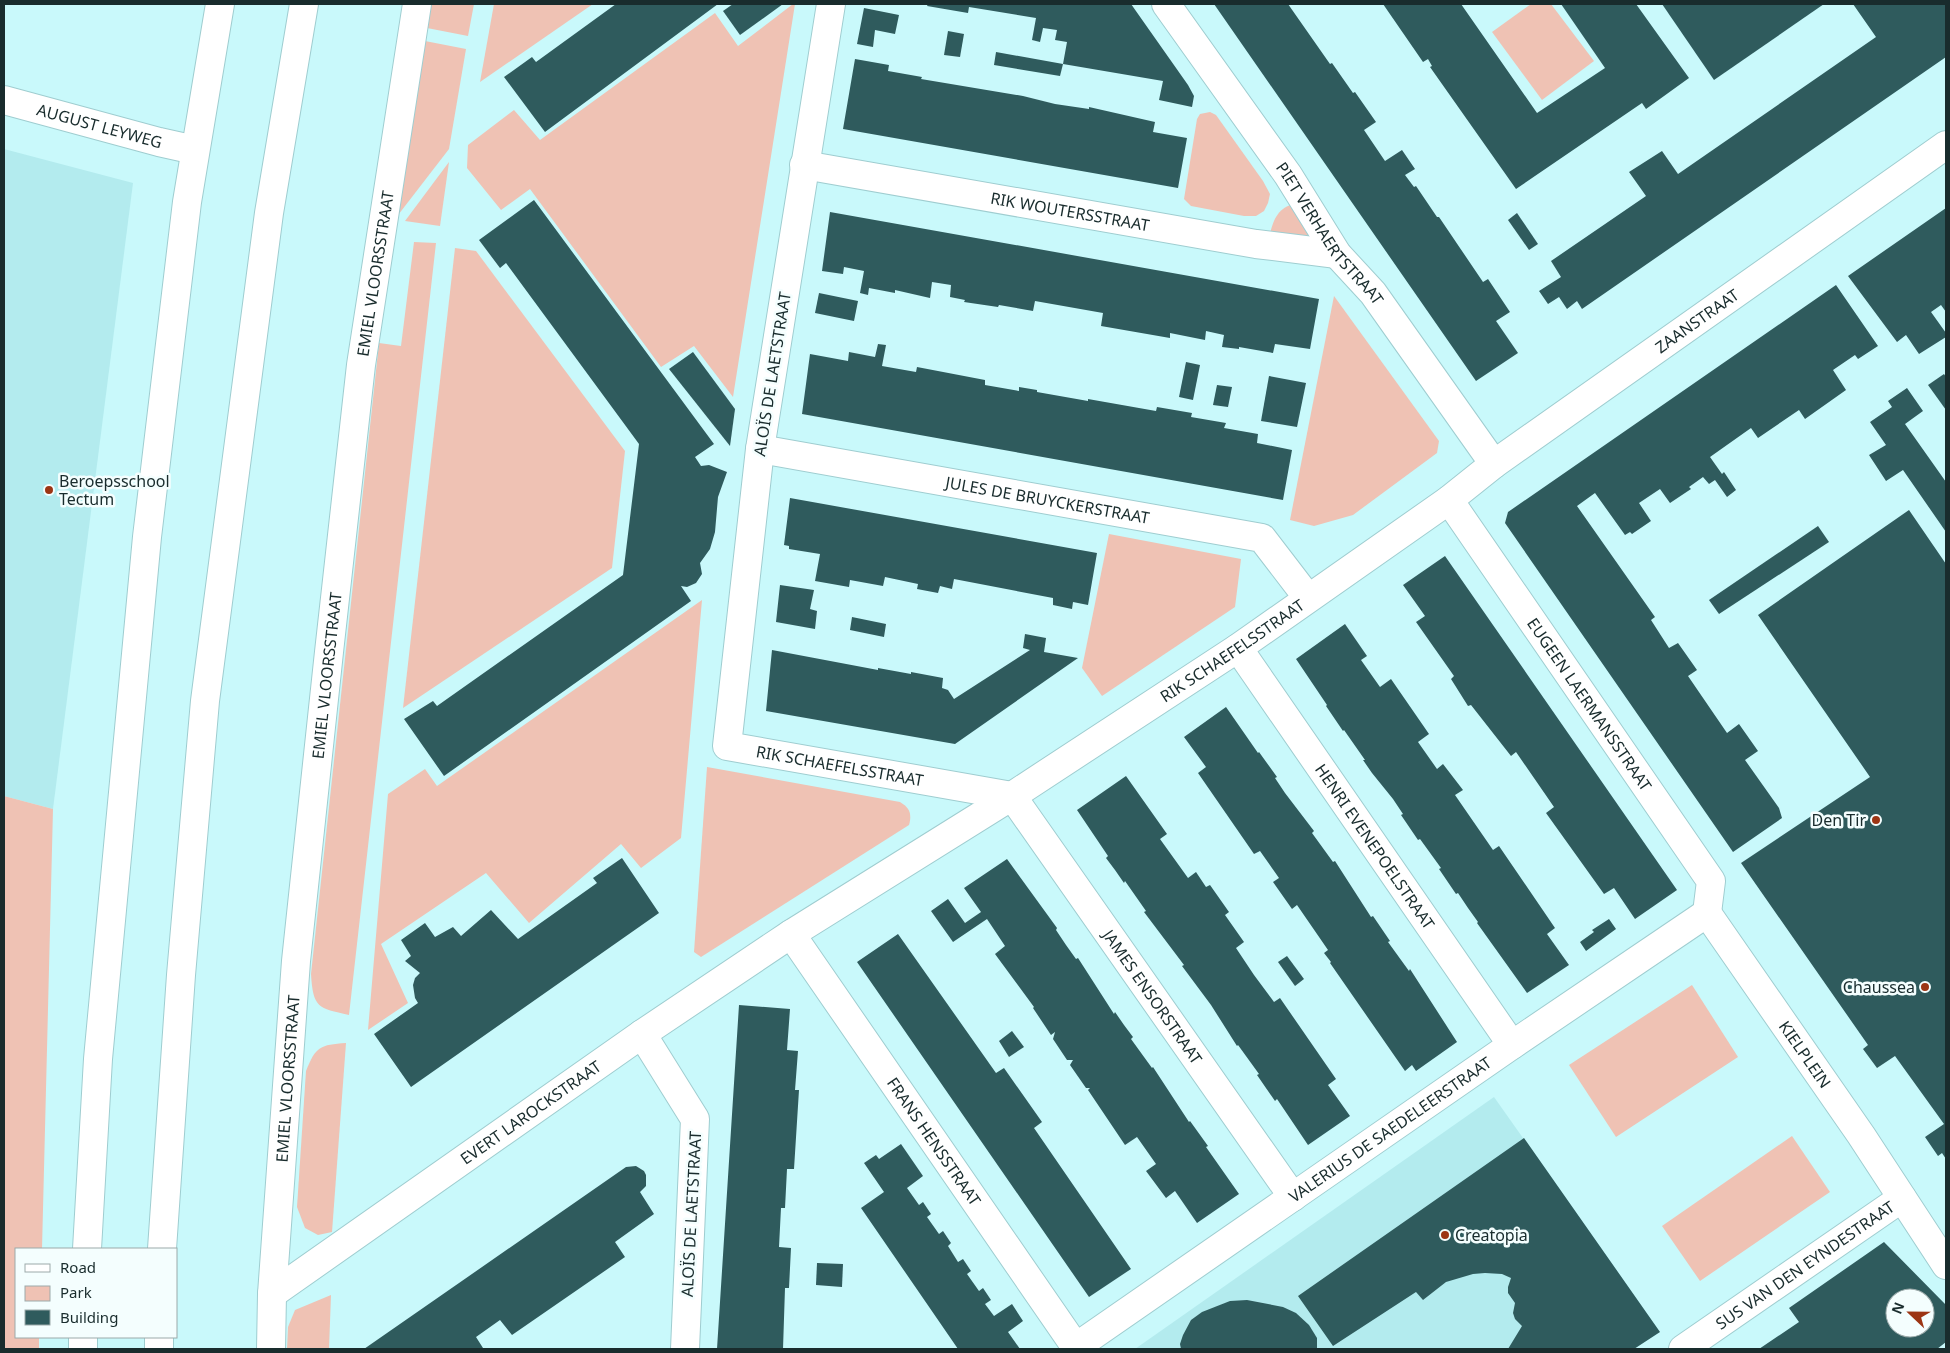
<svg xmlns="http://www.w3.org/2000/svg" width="1950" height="1353" viewBox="0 0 1950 1353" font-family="'Noto Sans',sans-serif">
<rect width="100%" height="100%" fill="#c9f9fb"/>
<g fill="#b3ebee">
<polygon points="4,149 133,183 53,809 4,796"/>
<polygon points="1494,1097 1660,1332 1634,1349 1135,1349"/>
</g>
<g fill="#efc2b4">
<polygon points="431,4 474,4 468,36 427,28"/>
<polygon points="494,4 593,4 480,82"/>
<polygon points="793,4 795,4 733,397 694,346 661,367 530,189 501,210 467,168 468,145 514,110 540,140 715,13 738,46"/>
<polygon points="1531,4 1551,4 1594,61 1542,100 1492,32"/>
<polygon points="425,41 466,49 449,149 395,219"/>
<polygon points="1210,112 1216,115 1263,181 1270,194 1268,203 1264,211 1256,216 1244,216 1191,206 1184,199 1197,119 1200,114"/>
<polygon points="449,162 440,226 405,221"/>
<path d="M1296,203l14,16 1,24 -42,-5c4,-18 8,-30 27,-35z"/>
<path d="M414,242l22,1 -87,772c-31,-7 -36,-7 -38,-41l68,-631 22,3z"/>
<polygon points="455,248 476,251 625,451 612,568 403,708"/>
<polygon points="1334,296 1439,441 1437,453 1353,515 1314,526 1290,520"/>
<polygon points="1109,534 1241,559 1235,607 1102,696 1082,668"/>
<polygon points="702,600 681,838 641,868 621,844 529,923 486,873 381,944 408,1003 368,1030 388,794 425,769 437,786"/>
<path d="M707,767l193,35c10,6 12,12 9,23l-208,132 -7,-5z"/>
<polygon points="4,796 53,809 42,1249 16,1249 16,1337 39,1337 39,1349 4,1349"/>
<polygon points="1692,985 1738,1057 1616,1137 1569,1065"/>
<path d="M346,1043l-14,189 -14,3 -13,-7 -8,-21 9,-136c10,-25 14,-26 40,-28z"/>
<polygon points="1792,1136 1830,1192 1700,1281 1662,1226"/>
<polygon points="331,1295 329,1349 287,1349 288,1327 295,1310"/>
</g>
<g fill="#2f5b5d" fill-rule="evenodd">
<polygon points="616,4 718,4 545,132 504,77 532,57 536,62"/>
<polygon points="733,4 783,4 740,35 723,11"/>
<polygon points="928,4 1131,4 1188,85 1194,96 1192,107 1159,100 1163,81 1063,64 1067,42 1055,40 1057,30 1043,28 1040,42 1032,40 1036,18 969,7 968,13 927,6"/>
<polygon points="1214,4 1288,4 1330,64 1332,63 1353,93 1355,92 1376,122 1364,130 1385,161 1402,150 1415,169 1405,175 1414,187 1416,186 1437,217 1439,217 1483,282 1488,279 1510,312 1496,321 1518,353 1476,381"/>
<polygon points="1383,4 1461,4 1537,113 1605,68 1561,4 1636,4 1689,78 1646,109 1642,103 1516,189 1430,67 1432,66 1428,59 1423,62"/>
<polygon points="1662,4 1824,4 1714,80"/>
<polygon points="1853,4 1946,4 1946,57 1582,309 1577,301 1567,309 1559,297 1548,304 1539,291 1561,277 1551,261 1646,196 1629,172 1662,151 1678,174 1876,37"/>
<polygon points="864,8 899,15 895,34 875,30 873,47 857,44"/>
<polygon points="948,31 964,34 960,57 944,55"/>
<polygon points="996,52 1063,64 1060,76 994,65"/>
<polygon points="855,59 889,65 888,71 922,77 921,79 1023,96 1055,104 1089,109 1089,107 1155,122 1153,132 1187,138 1178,188 843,129"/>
<polygon points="534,200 714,444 695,457 701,466 709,465 727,472 718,497 715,532 710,549 700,563 702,574 696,583 687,587 681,586 691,601 444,776 404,719 433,701 437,706 623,575 639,444 506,263 500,268 479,240"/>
<polygon points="1946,208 1946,312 1941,305 1931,312 1946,333 1946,337 1919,354 1906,335 1897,342 1848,276"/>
<polygon points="830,212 1319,299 1310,349 1275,344 1273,353 1239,347 1239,349 1222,347 1224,335 1206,331 1205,340 1170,333 1170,338 1101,326 1103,313 1035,301 1033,311 999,305 998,307 964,302 965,300 950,297 951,285 932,282 930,298 895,290 895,293 869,288 868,295 860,293 864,271 844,267 843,274 822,271"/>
<polygon points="1517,213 1538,244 1529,250 1508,220"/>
<polygon points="1836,285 1878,346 1858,359 1855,355 1833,370 1846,390 1805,419 1799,410 1758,438 1751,428 1710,457 1722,474 1724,472 1736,490 1727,497 1715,480 1709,484 1703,477 1689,487 1691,489 1670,503 1660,489 1639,503 1651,521 1632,534 1630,532 1625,535 1595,493 1577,506 1655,617 1651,620 1669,648 1678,643 1697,670 1688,676 1727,733 1739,724 1758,751 1745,760 1779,808 1782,818 1733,852 1505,523 1508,512"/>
<polygon points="819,293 858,301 854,321 815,313"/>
<polygon points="878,344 886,345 882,366 916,372 917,367 985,380 985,385 1019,391 1019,387 1037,390 1037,392 1088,401 1088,399 1156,411 1157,407 1192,413 1191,417 1226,423 1224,428 1258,434 1257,443 1292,450 1283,500 802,414 810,354 848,361 849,352 875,357"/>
<polygon points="693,352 735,409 730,446 669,369"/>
<polygon points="1186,362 1200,365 1193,400 1179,397"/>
<polygon points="1944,374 1946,377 1946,410 1928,385"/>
<polygon points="1269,376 1306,383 1297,427 1261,421"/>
<polygon points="1217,385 1232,387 1228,407 1213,405"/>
<polygon points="1907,388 1923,411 1905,424 1946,482 1946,532 1903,470 1886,481 1869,455 1886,445 1870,422 1892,407 1888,401"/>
<polygon points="790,498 1097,553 1088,605 1073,602 1072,609 1053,605 1053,598 954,579 952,589 940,586 938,593 917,589 918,584 885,577 883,586 850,580 849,587 815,581 820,554 789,549 789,546 784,545"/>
<polygon points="1909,510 1946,564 1946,1159 1942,1153 1938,1156 1925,1137 1944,1124 1895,1056 1877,1068 1863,1049 1868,1045 1741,863 1870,777 1758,615"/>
<polygon points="1818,526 1829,542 1719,614 1709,600"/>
<polygon points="1445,556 1677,890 1635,919 1614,888 1604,894 1546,813 1554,807 1516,752 1511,756 1471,705 1468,706 1451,679 1454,676 1416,622 1425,616 1403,585"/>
<polygon points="780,585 814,590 810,609 817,611 815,629 776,622"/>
<polygon points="852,617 886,624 884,637 850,630"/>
<polygon points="1345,624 1367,656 1361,660 1380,687 1391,679 1429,734 1418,742 1437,769 1443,764 1463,790 1455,795 1493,850 1499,846 1555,928 1547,934 1569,965 1527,993 1477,923 1478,922 1468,908 1458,893 1456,894 1439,869 1441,868 1420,839 1418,840 1401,815 1403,814 1393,799 1372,773 1363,760 1365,760 1344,730 1343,731 1326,706 1327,705 1296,659"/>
<polygon points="1025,634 1046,638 1044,652 1078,658 955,744 766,711 772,650 878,670 878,668 911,674 911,672 943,678 942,688 948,690 954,699 1030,650 1023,648"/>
<polygon points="1226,707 1258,753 1259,752 1277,777 1275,778 1285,793 1314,831 1312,833 1333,862 1335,861 1371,917 1373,916 1390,941 1388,942 1409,971 1410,969 1457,1042 1416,1071 1412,1065 1405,1071 1330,963 1331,962 1324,953 1328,950 1297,905 1292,909 1273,882 1279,878 1260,851 1254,854 1198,773 1206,767 1184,737"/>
<polygon points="1126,776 1167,834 1160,839 1188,878 1196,872 1206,887 1210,885 1229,912 1225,915 1244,942 1236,948 1254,975 1274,1002 1280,998 1336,1079 1328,1085 1350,1116 1308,1145 1277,1099 1275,1101 1257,1075 1259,1074 1238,1045 1237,1046 1211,1005 1182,966 1184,965 1144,912 1146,911 1125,881 1124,883 1115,870 1106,858 1108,856 1077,810"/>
<polygon points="622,858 659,913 411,1087 374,1034 418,1003 415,998 413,985 415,978 420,973 405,961 411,956 401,940 425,923 435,937 453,927 461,936 491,910 518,939 597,883 593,878"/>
<polygon points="1007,859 1057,928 1056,930 1066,945 1076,959 1078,958 1114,1014 1115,1012 1124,1025 1133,1037 1131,1039 1152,1068 1153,1067 1189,1122 1190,1121 1208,1146 1206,1147 1239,1194 1197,1223 1175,1191 1166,1198 1146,1171 1156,1164 1137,1137 1125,1145 1088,1090 1090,1088 1086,1088 1070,1065 1073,1060 1067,1060 1053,1039 1055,1032 1051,1035 1033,1008 1034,1007 995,954 1005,946 987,919 953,942 931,911 948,899 965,923 981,912 964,888"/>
<polygon points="1609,919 1616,929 1586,951 1580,942 1594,932 1592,930"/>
<polygon points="898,934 996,1073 1004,1068 1042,1122 1034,1128 1131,1269 1089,1297 857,962"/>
<polygon points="1287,956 1304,979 1295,986 1278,962"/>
<polygon points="739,1005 790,1009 787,1050 798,1051 795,1090 799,1090 794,1169 787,1169 785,1208 781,1208 779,1247 791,1248 789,1288 785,1288 783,1349 717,1349"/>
<polygon points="1012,1031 1024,1047 1009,1057 999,1041"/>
<polygon points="1524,1138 1660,1332 1634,1349 1508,1349 1522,1326 1515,1319 1513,1313 1515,1303 1508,1293 1508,1287 1511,1278 1502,1274 1485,1273 1473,1274 1446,1282 1423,1300 1416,1292 1333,1346 1298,1296"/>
<polygon points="901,1144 923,1176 907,1188 919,1205 923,1202 931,1214 927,1217 939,1234 943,1231 951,1243 948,1246 958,1262 963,1259 971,1271 967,1274 979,1291 983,1288 991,1300 985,1304 994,1316 1012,1304 1023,1321 1008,1332 1020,1349 958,1349 861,1208 884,1192 864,1163 876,1155 879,1159"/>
<polygon points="636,1166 644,1171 646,1175 646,1186 640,1192 654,1214 615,1242 625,1257 512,1335 500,1320 476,1337 483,1348 482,1349 364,1349 626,1167"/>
<path d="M1884,1242l62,63v37l-9,7h-178l40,-27 -10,-14zM1895,1298h30v30h-30z"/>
<polygon points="817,1263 843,1264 842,1287 816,1285"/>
<polygon points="1247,1300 1283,1307 1296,1313 1309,1325 1317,1338 1317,1349 1181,1349 1180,1344 1183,1335 1191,1320 1202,1312 1230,1301"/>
</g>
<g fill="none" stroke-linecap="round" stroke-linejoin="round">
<g stroke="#9fcdd0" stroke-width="30">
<g id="minor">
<path id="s1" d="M831,4l-71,445 -33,297 285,50 281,401"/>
<path id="s2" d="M1166,4l122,171 49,79 36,39 121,171"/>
<path id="s3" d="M4,100l155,42 36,8"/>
<path id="s4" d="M804,165l452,79 81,10"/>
<path id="s5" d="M760,449l502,89 46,60"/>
<path id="s6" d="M1449,500l262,381 -4,32"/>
<path id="s7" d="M1238,648l274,397"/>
<path id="s8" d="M1707,913l154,222 85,130"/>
<path id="s9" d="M791,934l286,415"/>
<polyline points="642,1034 695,1119 685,1349"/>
<polyline points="87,1249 98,1059 147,537 187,202 220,4"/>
<polyline points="162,1249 181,975 205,701 269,213 304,4"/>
<path id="s10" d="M272,1294l370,-260 149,-100 221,-138 226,-148 211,-148 45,-36 452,-319"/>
<path id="s11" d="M1076,1347l436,-302 195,-132"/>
<polyline points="83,1349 83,1337"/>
<polyline points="159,1349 159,1337"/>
<path id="s12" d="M271,1349l1,-55 24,-333 33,-309 32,-287 56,-361"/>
<path id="s13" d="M1683,1349l219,-151"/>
</g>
</g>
<use href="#minor" stroke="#fff" stroke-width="28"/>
</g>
<g fill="#9c3514" stroke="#f4fefe" stroke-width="2">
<circle cx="49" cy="490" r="5"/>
<circle cx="1876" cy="820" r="5"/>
<circle cx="1925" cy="987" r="5"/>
<circle cx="1445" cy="1235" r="5"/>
</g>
<g text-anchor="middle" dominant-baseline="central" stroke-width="5" stroke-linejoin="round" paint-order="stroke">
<g font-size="16" fill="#192c2d" stroke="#f4fefe">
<text stroke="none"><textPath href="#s3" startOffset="99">AUGUST LEYWEG</textPath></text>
<text stroke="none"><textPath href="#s4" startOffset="270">RIK WOUTERSSTRAAT</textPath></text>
<text stroke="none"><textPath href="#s2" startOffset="282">PIET VERHAERTSTRAAT</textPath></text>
<text stroke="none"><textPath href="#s12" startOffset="1081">EMIEL VLOORSSTRAAT</textPath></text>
<text stroke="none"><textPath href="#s10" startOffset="1726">ZAANSTRAAT</textPath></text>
<text transform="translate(772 374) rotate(-81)">ALOÏS DE LAETSTRAAT</text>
<text stroke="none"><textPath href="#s5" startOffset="292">JULES DE BRUYCKERSTRAAT</textPath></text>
<text stroke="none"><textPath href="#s10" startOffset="1156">RIK SCHAEFELSSTRAAT</textPath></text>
<text stroke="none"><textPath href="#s12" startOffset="676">EMIEL VLOORSSTRAAT</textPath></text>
<text stroke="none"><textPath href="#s6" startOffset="248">EUGEEN LAERMANSSTRAAT</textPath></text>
<text stroke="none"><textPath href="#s1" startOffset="864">RIK SCHAEFELSSTRAAT</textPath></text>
<text stroke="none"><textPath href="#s7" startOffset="241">HENRI EVENEPOELSTRAAT</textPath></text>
<text stroke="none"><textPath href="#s1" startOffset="1284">JAMES ENSORSTRAAT</textPath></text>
<text stroke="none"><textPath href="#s8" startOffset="172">KIELPLEIN</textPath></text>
<text stroke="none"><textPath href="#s12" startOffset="271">EMIEL VLOORSSTRAAT</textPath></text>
<text stroke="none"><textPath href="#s10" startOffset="316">EVERT LAROCKSTRAAT</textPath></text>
<text stroke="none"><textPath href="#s11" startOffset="382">VALERIUS DE SAEDELEERSTRAAT</textPath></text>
<text stroke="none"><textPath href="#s9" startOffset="252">FRANS HENSSTRAAT</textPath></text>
<text transform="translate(691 1214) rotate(-87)">ALOÏS DE LAETSTRAAT</text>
<text stroke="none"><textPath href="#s13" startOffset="148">SUS VAN DEN EYNDESTRAAT</textPath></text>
</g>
<g font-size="16" fill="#192c2d" stroke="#f4fefe" text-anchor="start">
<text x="59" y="481">Beroepsschool<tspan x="59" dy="18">Tectum</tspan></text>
<text x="1866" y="820" text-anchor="end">Den Tir</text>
<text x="1915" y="987" text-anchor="end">Chaussea</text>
<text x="1455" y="1235">Creatopia</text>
</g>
</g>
<rect width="1950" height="1353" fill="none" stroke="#192c2d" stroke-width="10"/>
<rect x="15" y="1248" width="162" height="90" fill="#f4fefe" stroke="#9caaaa"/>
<rect x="25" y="1264" width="25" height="8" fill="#ffffff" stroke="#9caaaa"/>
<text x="60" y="1273" font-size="15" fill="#192c2d">Road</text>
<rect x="25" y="1286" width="25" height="15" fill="#efc2b4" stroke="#9caaaa"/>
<text x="60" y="1298" font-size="15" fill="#192c2d">Park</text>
<rect x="25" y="1310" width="25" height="15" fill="#2f5b5d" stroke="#9caaaa"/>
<text x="60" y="1323" font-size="15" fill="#192c2d">Building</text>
<g transform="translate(1910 1313) rotate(292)"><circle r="24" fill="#f4fefe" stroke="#9caaaa"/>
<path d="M0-4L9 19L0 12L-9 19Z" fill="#9c3514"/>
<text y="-8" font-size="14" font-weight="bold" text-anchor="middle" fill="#192c2d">N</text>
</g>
</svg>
